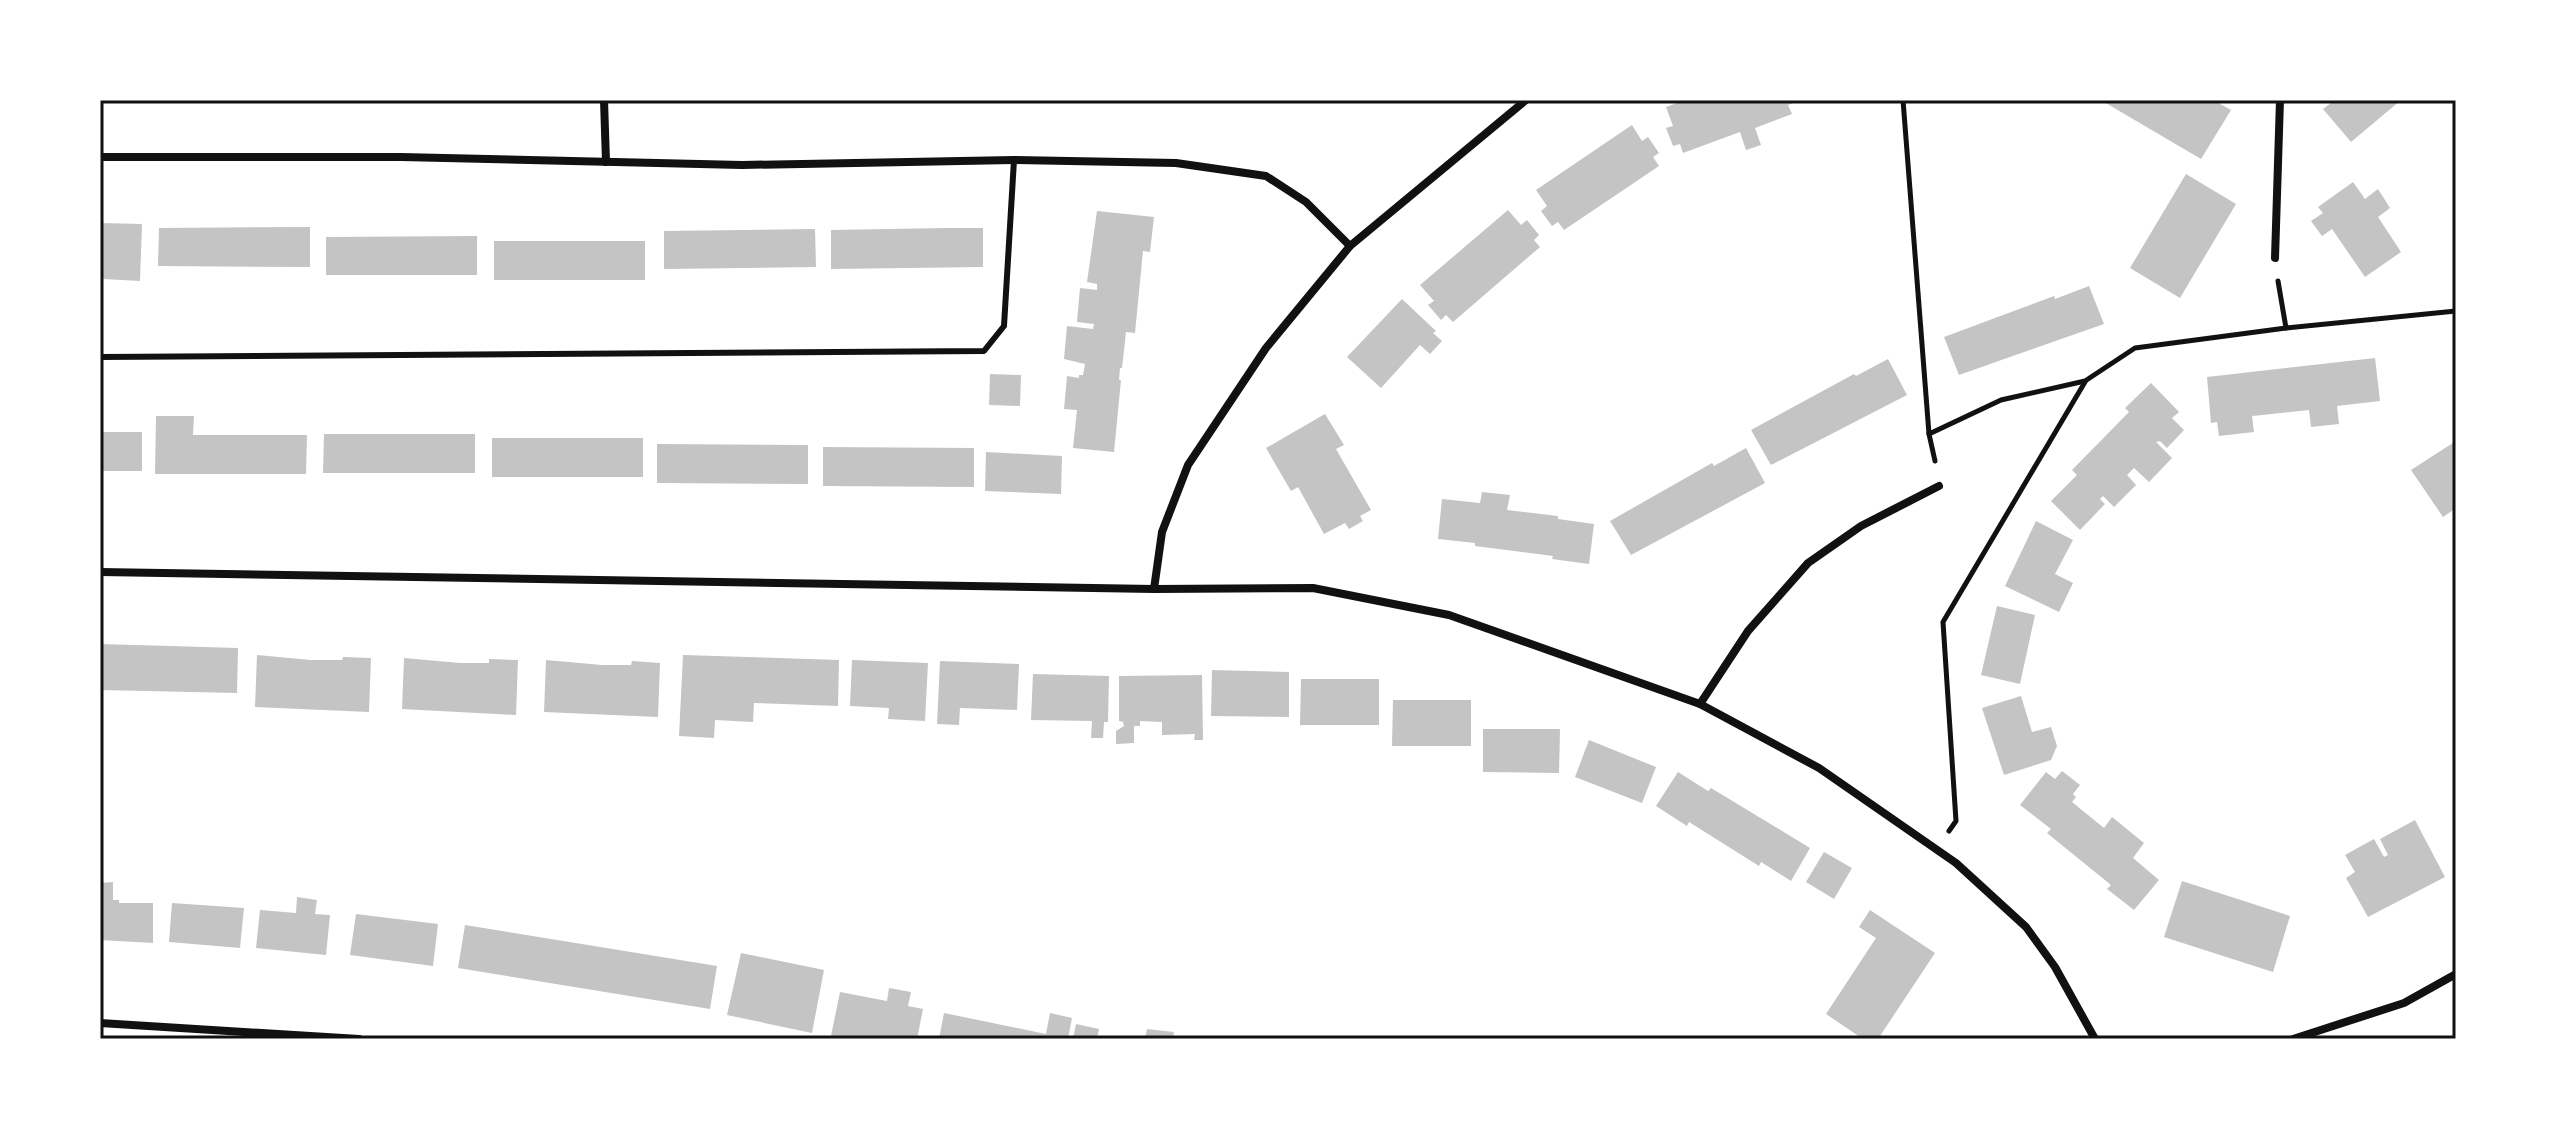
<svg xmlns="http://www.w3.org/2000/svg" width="2556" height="1139" viewBox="0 0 2556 1139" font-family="'Playfair Display',serif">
<rect width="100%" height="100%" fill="#fff"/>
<g fill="#c4c4c4">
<polygon points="1685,100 1800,100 1788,105 1792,114 1755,128 1761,145 1746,150 1740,132 1683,153 1680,144 1673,146 1666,128 1673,126 1666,107"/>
<polygon points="2106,100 2213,100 2231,110 2201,159 2104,102"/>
<polygon points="2335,100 2401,100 2351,142 2323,109"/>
<polygon points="1632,125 1642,141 1648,137 1659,153 1653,157 1659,166 1564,230 1558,222 1552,226 1541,211 1547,206 1536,190"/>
<polygon points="2186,174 2236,204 2180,298 2130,268"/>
<polygon points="2353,182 2365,199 2378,189 2390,208 2378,217 2401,252 2365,277 2332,229 2322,236 2311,221 2323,213 2318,207"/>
<polygon points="1508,210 1521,225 1527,220 1539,235 1534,240 1540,247 1453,322 1446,315 1441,320 1428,305 1434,301 1420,285"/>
<polygon points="1097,211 1154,217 1150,252 1143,251 1135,333 1126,332 1122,368 1120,368 1119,380 1121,380 1114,452 1073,448 1077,410 1064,409 1067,376 1079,378 1079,375 1083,375 1085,364 1064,359 1067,326 1093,329 1094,324 1077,322 1080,288 1097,290 1097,284 1087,282"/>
<polygon points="100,223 142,224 140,281 103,279"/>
<polygon points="310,227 310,267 158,266 159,228"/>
<polygon points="946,228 983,228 983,267 831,269 831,230"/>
<polygon points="815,229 816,267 664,269 664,231"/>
<polygon points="477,236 477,275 326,275 326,237"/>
<rect x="494" y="241" width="151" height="39"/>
<polygon points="2089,286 2104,324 1959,375 1944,337 2054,296 2055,299"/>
<polygon points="1402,299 1436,331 1433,333 1442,341 1430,354 1420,345 1381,388 1347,357"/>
<polygon points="2375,358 2380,401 2337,406 2339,424 2311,427 2309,410 2252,416 2254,432 2219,436 2217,422 2211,423 2207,377"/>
<polygon points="1888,359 1907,395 1771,465 1751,430 1854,374 1856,376"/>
<polygon points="990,374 1021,375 1020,406 989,405"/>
<polygon points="2151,383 2179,412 2172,418 2184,430 2167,448 2160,441 2156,442 2172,458 2149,482 2134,468 2127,475 2136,485 2114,507 2103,496 2100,499 2105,504 2080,530 2051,501 2077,475 2072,470 2129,412 2125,408"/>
<polygon points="1325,414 1344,445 1336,449 1371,510 1360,516 1363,521 1349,529 1345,523 1324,534 1298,487 1291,491 1266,448"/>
<polygon points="156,416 194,416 193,435 307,435 306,474 155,474"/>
<rect x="100" y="432" width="42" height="39"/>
<polygon points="324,434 475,434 475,473 323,473"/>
<rect x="492" y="438" width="151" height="39"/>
<polygon points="2456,441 2456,508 2443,517 2411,470"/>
<polygon points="657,444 808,445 808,484 657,483"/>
<polygon points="823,447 974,448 974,487 823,486"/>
<polygon points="1746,448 1765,483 1631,555 1610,521 1712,463 1714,466"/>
<polygon points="986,452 1062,456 1061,494 985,491"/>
<polygon points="1482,492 1510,495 1507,510 1558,516 1558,519 1594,524 1589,564 1552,559 1553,556 1475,546 1475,543 1438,539 1442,499 1480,503"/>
<polygon points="2036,521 2073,540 2055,574 2073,583 2059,612 2005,586"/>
<polygon points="1997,606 2035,615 2020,684 1981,675"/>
<polygon points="100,644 238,648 237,693 100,690"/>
<polygon points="257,655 311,660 342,660 343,657 371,658 369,712 255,707"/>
<polygon points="683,655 839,660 838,706 754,703 753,722 715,720 714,738 679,736"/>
<polygon points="404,658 460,663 489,663 489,659 518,660 516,715 402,709"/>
<polygon points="546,660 602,665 631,665 632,661 660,663 658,717 544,712"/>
<polygon points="852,660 928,663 925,721 888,719 889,708 850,706"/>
<polygon points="940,661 1019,664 1017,710 960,708 959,725 937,724"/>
<polygon points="1212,670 1289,672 1289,717 1211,716"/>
<polygon points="1033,674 1109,676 1108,722 1104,722 1103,738 1091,738 1092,721 1031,720"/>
<polygon points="1202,675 1203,740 1194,740 1195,734 1162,735 1162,722 1140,721 1140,726 1134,726 1134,743 1116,744 1116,731 1124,726 1123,722 1119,721 1119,676"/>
<polygon points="1301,679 1379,679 1379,725 1300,725"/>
<polygon points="2021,696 2032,732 2051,727 2057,746 2051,760 2004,775 1982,708"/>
<polygon points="1393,700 1471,700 1471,746 1392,746"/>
<polygon points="1483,729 1560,729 1559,773 1483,772"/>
<polygon points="1589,740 1656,767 1642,803 1575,777"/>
<polygon points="2062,771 2080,785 2073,794 2076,797 2072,802 2104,828 2112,817 2144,843 2133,858 2159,880 2134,910 2107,889 2111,885 2047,833 2051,829 2020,805 2046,772 2055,779"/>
<polygon points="1678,772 1708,791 1711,788 1810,848 1791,881 1761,862 1759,866 1689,822 1687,826 1656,806"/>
<polygon points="2415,820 2445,877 2368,917 2346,878 2355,872 2345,855 2374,839 2384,857 2388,855 2380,839"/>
<polygon points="1824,852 1852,868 1834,899 1806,882"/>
<polygon points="2182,881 2290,916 2273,972 2164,937"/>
<polygon points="113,882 113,900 119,900 119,903 153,903 153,943 100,940 100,883"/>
<polygon points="297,897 317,900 315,914 330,915 326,955 256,948 260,910 296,913"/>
<polygon points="172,903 244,908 240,948 169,942"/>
<polygon points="1870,910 1935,953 1878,1039 1863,1039 1826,1014 1876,938 1859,927"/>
<polygon points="356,914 438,924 433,966 350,955"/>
<polygon points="465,925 717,966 710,1009 458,968"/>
<polygon points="741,953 824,970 812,1033 727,1015"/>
<polygon points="889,988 911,992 908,1006 923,1009 917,1039 848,1039 831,1036 840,992 887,1001"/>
<polygon points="944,1013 1046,1034 1050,1013 1072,1018 1068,1039 939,1039"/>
<polygon points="1076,1024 1099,1029 1097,1039 1073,1039"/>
<polygon points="1147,1029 1174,1032 1173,1039 1145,1039"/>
</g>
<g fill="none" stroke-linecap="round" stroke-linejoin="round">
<g stroke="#111" stroke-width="5">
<polyline points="1903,100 1929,434 1935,461"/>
<polyline points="2278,281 2286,328"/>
<polyline points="1929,434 2001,400 2085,381 2135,348 2286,328 2456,311"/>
<polyline points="1949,831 1956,821 1943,622 2085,382"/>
</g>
<polyline stroke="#111" stroke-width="6" points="100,357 984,351 1004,326 1014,160"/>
<g stroke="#111" stroke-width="8">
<polyline points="604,100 606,162"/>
<polyline points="100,157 401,157 742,165 1014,160 1176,163 1266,176 1306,202 1350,246"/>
<polyline points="2275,258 2280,100"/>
<polyline points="100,572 1154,589 1313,588 1449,615 1700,704 1819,768 1956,863 2026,927 2055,967 2095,1039"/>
<polyline points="1154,589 1162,532 1188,465 1266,348 1350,246 1526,100"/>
<polyline points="1700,704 1748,631 1808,563 1861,526 1939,486"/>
<polyline points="100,1023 359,1039"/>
<polyline points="2293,1039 2404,1003 2456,974"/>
</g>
</g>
<rect width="2556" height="1139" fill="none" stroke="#ffffff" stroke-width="204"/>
<rect x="102" y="102" width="2352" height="935" fill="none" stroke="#111" stroke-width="3"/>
</svg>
